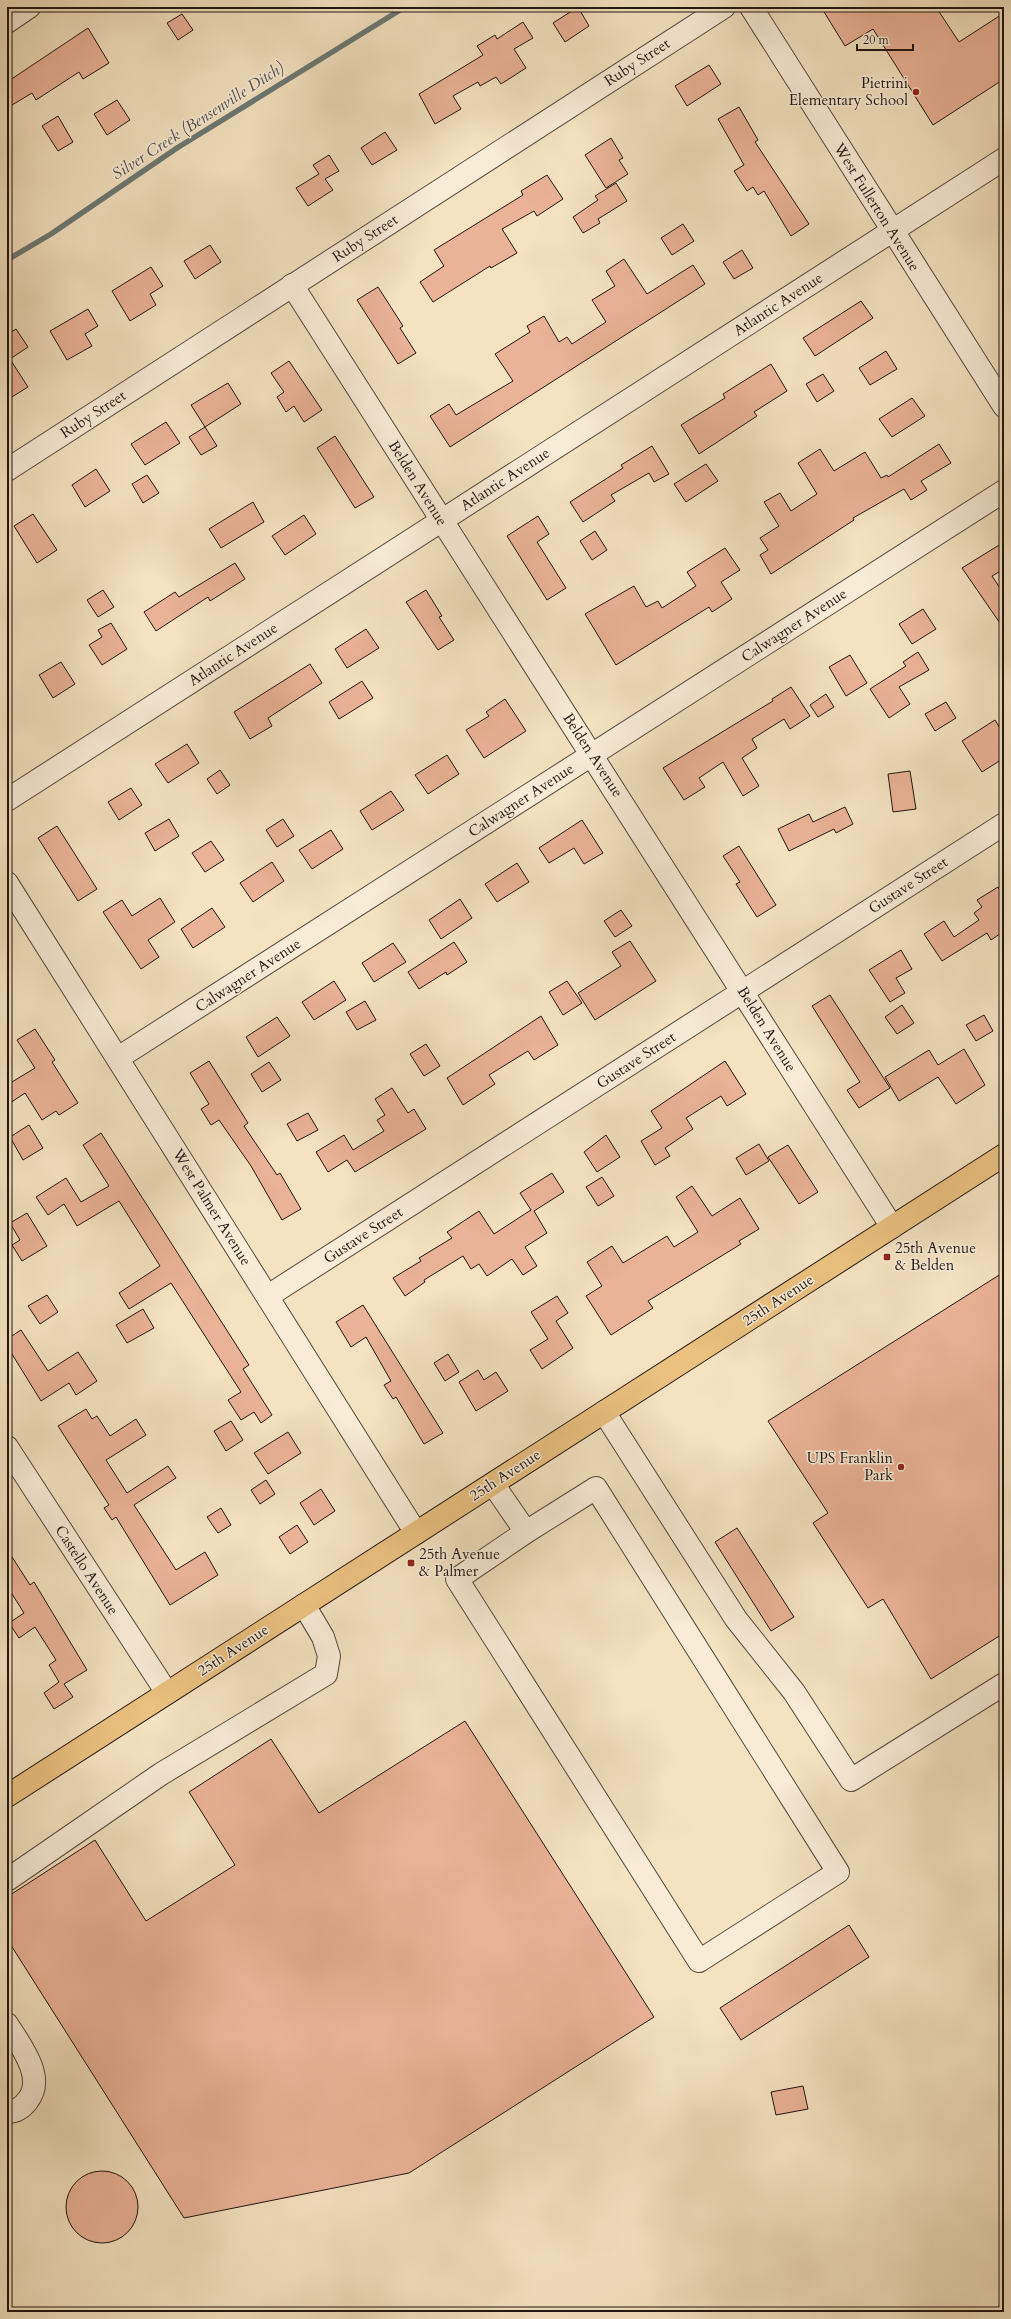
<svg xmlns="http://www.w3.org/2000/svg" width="1011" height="2319" viewBox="0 0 1011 2319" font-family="Cardo,serif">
<rect width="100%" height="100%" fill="#f4e2c1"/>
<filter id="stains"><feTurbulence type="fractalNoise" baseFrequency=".005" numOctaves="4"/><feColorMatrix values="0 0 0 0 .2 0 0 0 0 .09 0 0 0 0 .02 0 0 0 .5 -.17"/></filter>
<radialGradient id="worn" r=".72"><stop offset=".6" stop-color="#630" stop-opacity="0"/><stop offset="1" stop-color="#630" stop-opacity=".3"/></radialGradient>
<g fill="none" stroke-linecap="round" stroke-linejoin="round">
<polyline stroke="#6c7976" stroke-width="5.5" points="7,260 51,234 177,148 405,7"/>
</g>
<g fill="#eab297" stroke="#201510">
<polygon points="578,7 589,26 565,42 553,23"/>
<polygon points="821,7 936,7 959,42 1004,13 1004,79 933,125 873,29 845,46"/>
<polygon points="182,14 193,30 178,40 167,23"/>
<polygon points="523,22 533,38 514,49 526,68 501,84 496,77 480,86 478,82 453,96 461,109 435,124 419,94 483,55 477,46 495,35 497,39"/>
<polygon points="88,28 109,63 83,79 79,72 36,100 32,93 7,108 7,82"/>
<polygon points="709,65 721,84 687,106 675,86"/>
<polygon points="117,100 130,120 107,135 94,114"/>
<polygon points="739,107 758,140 755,142 809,224 791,236 764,191 758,195 753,187 747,191 734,171 744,165 718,119"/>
<polygon points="58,116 73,142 58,151 42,126"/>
<polygon points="385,132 397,150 372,165 361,148"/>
<polygon points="611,138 623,158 619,160 628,174 606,188 585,155"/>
<polygon points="329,155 339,171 325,179 333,190 308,206 296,188 319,174 313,165"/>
<polygon points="547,175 563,199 537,216 534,211 502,229 517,253 491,268 490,266 433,302 420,282 444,266 434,250 523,195 521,191"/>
<polygon points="616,183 627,201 598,219 600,223 583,233 573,217 598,200 595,196"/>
<polygon points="683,224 694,241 672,255 661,238"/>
<polygon points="210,245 221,262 195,279 184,261"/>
<polygon points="742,250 753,268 734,279 723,262"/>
<polygon points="624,259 647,294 693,265 705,284 450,447 430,416 449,404 456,415 513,381 495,354 530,332 527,326 544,316 559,342 567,337 572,344 606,322 592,300 615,286 606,271"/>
<polygon points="151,267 163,286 150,294 156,305 130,321 112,291"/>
<polygon points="378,287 403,326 400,328 416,353 398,364 357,300"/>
<polygon points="861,301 873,318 815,356 803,338"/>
<polygon points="88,309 98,326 85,334 92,346 67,360 50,331"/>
<polygon points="16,329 28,347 10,359 28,387 7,400 7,335"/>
<polygon points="886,351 897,369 870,385 859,368"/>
<polygon points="289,361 322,410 304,422 294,406 286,412 277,397 284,392 271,373"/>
<polygon points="771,364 787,391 754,412 757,416 699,454 681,425 725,398 723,394"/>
<polygon points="823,374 834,391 817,402 806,384"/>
<polygon points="228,383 241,404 205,427 191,405"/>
<polygon points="912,398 925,416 892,437 879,419"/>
<polygon points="166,422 180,443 145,465 131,444"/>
<polygon points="205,427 217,446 201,455 189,437"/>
<polygon points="335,436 374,497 355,508 317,448"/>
<polygon points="939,444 951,463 921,481 927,490 911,500 904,489 853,518 854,520 771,574 760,555 768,550 760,538 779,526 764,502 780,493 791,511 817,494 798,463 820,449 834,471 865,452 881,478 887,475 888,477"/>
<polygon points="652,446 669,474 654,482 649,473 611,495 615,501 583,522 570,502 623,468 621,465"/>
<polygon points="706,464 718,481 686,502 674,484"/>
<polygon points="96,469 110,491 85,507 72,485"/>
<polygon points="147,475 159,493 143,503 132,484"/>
<polygon points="253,502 264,522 221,548 209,529"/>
<polygon points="33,514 57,550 37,563 14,526"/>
<polygon points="304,515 316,534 285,555 272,536"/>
<polygon points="538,516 549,534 537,542 566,588 547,600 507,536"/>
<polygon points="595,531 607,550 592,560 580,541"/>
<polygon points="1004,542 1004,569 992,576 1004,594 1004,629 962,568"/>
<polygon points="725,548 740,570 721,582 732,599 712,612 709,607 616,665 585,614 634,586 646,607 658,601 662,608 696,586 687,572"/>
<polygon points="235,563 245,579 210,601 208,597 156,631 144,612 175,592 179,597"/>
<polygon points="103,590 114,607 98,617 87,600"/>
<polygon points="426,590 442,616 439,617 454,640 438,650 406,602"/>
<polygon points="923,609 936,629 912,644 899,624"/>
<polygon points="111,623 127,649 102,665 89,645 102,637 98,630"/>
<polygon points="366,629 379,648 347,668 335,649"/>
<polygon points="918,652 929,670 899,687 910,704 889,718 870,689 906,666 903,662"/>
<polygon points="850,655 867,683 846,696 829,667"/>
<polygon points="61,662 75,684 53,698 39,675"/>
<polygon points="310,664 322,683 268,718 272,726 250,739 234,712"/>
<polygon points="362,681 373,698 339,719 329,702"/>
<polygon points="791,687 810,716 790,729 784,719 752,739 757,748 742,758 759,786 743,796 723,762 699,778 705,787 684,800 663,768 773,701 772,699"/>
<polygon points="826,694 834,707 818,717 810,705"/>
<polygon points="505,699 526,731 484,758 466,730 489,716 486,712"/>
<polygon points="946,702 956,718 935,731 925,714"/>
<polygon points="995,720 1004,735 1004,758 982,772 962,741"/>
<polygon points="187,744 199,763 168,783 155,764"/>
<polygon points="447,755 459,774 428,794 415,775"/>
<polygon points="220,770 230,785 217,794 207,779"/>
<polygon points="910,771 916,809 893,812 888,774"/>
<polygon points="131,788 142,805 119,820 108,802"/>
<polygon points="391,791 404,810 372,830 360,811"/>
<polygon points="845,807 853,824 836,833 834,829 789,851 778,829 809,814 813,822"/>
<polygon points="169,819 179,836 155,851 145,833"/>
<polygon points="283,819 294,836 277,847 266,830"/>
<polygon points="582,820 603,853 584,864 574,848 549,863 539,848"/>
<polygon points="57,826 97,889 78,901 38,838"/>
<polygon points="331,830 343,849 312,869 299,850"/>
<polygon points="211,841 224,860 205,872 192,853"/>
<polygon points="739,846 776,905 757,917 736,884 740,882 723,856"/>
<polygon points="272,862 284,881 253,902 240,883"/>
<polygon points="517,863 529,882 497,902 485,884"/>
<polygon points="998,887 1004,897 1004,931 991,940 987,933 942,961 924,934 944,921 954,937 979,920 974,913 982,907 977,900"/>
<polygon points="160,898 175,922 148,940 159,957 141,969 103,912 122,900 132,916"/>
<polygon points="460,899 472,918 441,939 429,920"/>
<polygon points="212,908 225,927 193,948 181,929"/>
<polygon points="621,910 632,926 615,937 604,921"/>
<polygon points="630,941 656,981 595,1020 578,993 621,966 612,952"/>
<polygon points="454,942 467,962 447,975 446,972 419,989 408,972"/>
<polygon points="393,943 406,962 374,982 362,963"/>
<polygon points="901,950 912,969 896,978 905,993 890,1002 869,970"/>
<polygon points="334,981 346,1000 314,1020 302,1002"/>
<polygon points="567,981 582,1003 563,1015 549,992"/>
<polygon points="830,995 890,1088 859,1108 847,1090 860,1082 812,1006"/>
<polygon points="365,1001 376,1020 357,1030 346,1012"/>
<polygon points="902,1005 914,1023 897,1034 885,1017"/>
<polygon points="984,1015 993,1031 976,1041 966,1025"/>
<polygon points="541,1016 558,1045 534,1060 528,1051 489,1075 495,1084 463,1105 447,1078"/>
<polygon points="277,1017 290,1036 258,1057 246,1037"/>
<polygon points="35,1029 55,1060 52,1062 78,1103 59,1115 56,1111 42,1120 25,1093 7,1105 7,1085 35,1068 17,1040"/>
<polygon points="426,1044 440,1066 424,1076 410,1054"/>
<polygon points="964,1049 985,1085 956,1104 938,1077 899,1101 885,1077 929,1050 938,1065"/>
<polygon points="209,1061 248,1123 244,1126 277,1175 280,1173 301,1209 282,1220 251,1166 219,1120 211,1125 201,1109 209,1104 190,1073"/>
<polygon points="725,1061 746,1094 727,1106 721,1096 686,1118 693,1129 665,1148 670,1156 655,1165 641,1141 662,1128 651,1111"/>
<polygon points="269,1062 281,1080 262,1092 251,1074"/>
<polygon points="392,1088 408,1113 414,1109 426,1129 355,1172 347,1160 328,1172 316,1152 344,1135 353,1150 384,1131 377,1120 385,1115 375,1099"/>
<polygon points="308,1113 318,1130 297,1141 287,1124"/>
<polygon points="29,1125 43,1148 23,1160 10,1137"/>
<polygon points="101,1133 249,1365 243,1369 272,1415 261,1423 254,1412 241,1420 228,1400 241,1392 171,1283 129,1309 119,1293 160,1266 119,1201 77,1226 64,1204 48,1215 36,1197 66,1178 81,1202 109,1186 83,1145"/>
<polygon points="606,1135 620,1157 597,1172 584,1152"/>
<polygon points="759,1144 769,1161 746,1175 736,1158"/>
<polygon points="788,1145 818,1192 799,1204 768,1157"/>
<polygon points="552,1173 564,1192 534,1211 547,1233 525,1247 537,1266 523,1275 512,1259 487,1276 479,1264 471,1269 463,1256 424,1280 425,1282 405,1296 393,1278 421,1261 419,1258 452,1238 447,1232 479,1211 494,1234 531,1210 520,1193"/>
<polygon points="602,1177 614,1196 598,1206 586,1187"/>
<polygon points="692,1186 712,1216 740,1198 759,1229 739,1241 741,1244 648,1301 653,1308 611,1335 586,1296 602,1286 587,1262 612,1246 623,1263 667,1236 674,1247 698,1232 676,1197"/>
<polygon points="27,1213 47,1246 22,1261 12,1245 20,1240 10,1223"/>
<polygon points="1004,1272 1004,1633 931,1679 883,1599 868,1608 813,1523 828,1513 768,1421"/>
<polygon points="47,1295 58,1312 40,1324 28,1306"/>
<polygon points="557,1296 568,1313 556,1321 573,1348 542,1369 530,1350 548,1339 531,1312"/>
<polygon points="363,1305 443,1433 424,1444 396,1397 393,1399 384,1385 391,1381 366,1337 351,1347 336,1322"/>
<polygon points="143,1309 154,1328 127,1343 116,1325"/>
<polygon points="21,1330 48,1371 78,1352 97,1381 76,1395 69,1383 41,1401 7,1346 7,1339"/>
<polygon points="448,1354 459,1372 445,1381 434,1363"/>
<polygon points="478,1370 484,1380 496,1372 508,1391 476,1411 459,1382"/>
<polygon points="86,1409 92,1419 97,1416 110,1436 136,1419 146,1435 106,1460 127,1493 168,1466 176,1478 134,1505 176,1570 205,1552 218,1575 170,1605 116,1517 112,1520 104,1508 109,1505 58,1426"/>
<polygon points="231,1421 243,1440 226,1451 214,1431"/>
<polygon points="288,1432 301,1453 268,1474 254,1453"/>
<polygon points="266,1480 275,1494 260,1504 251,1490"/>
<polygon points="321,1489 335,1511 314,1525 300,1503"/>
<polygon points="221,1508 231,1525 218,1533 207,1517"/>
<polygon points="297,1525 308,1542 290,1554 279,1537"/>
<polygon points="737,1528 794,1617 771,1631 715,1542"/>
<polygon points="7,1549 30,1585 34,1582 87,1670 64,1684 73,1697 54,1709 44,1693 59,1682 49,1665 56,1660 35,1627 19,1638 9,1623 24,1613 7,1586"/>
<polygon points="465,1721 654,2017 409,2173 184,2218 7,1939 7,1897 95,1840 146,1921 235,1865 189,1792 271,1739 319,1813"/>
<polygon points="849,1925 869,1957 741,2040 720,2008"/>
<polygon points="803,2086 808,2109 776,2115 771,2092"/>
<circle cx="102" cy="2207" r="36"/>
</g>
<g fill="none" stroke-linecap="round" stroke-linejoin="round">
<g stroke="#55483c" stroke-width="24">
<g id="minor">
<polyline points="751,7 1004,406"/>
<polyline points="7,22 29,7"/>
<polyline points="292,285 892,1227"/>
<polyline points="7,470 724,7"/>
<polyline points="7,800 1004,159"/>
<polyline points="7,883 416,1533"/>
<polyline points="118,1058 1004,491"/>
<polyline points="268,1296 1004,824"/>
<polyline points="604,1412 736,1619 794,1692 851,1780 1004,1684"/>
<polyline points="7,1447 167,1693"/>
<polyline points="493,1484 526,1532 457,1579 699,1961 838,1872 596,1488 526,1532"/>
<polyline points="7,1880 161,1774 326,1674 329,1656 323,1637 304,1605"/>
<path d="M7,2024c13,21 39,53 21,76 -5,7 -12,12 -21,12"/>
</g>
</g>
<g stroke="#201510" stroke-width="24">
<polyline id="major" points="7,1796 1004,1155"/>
</g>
<use href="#minor" stroke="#f8ecd7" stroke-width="22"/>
<use href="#major" stroke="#eac180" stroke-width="22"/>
</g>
<g fill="#8f2418" stroke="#f8ecd7" stroke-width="1.5">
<circle cx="916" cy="92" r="4"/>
<rect x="883" y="1253" width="8" height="8" rx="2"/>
<circle cx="901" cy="1467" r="4"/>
<rect x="407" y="1559" width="8" height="8" rx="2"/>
</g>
<g text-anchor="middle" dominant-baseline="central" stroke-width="3" stroke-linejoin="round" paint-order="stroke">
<g font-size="15" fill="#201510" stroke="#f8ecd7">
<text transform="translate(637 62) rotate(-33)">Ruby Street</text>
<text transform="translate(877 207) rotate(58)">West Fullerton Avenue</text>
<text transform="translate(365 238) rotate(-33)">Ruby Street</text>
<text transform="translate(778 304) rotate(-33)">Atlantic Avenue</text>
<text transform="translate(93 414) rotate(-33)">Ruby Street</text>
<text transform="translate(505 479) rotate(-33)">Atlantic Avenue</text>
<text transform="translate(418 483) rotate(58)">Belden Avenue</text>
<text transform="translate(794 625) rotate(-33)">Calwagner Avenue</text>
<text transform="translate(233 654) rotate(-33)">Atlantic Avenue</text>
<text transform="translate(593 755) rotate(57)">Belden Avenue</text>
<text transform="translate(521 800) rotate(-33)">Calwagner Avenue</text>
<text transform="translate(908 885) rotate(-33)">Gustave Street</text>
<text transform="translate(248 975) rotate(-33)">Calwagner Avenue</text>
<text transform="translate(767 1029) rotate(58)">Belden Avenue</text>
<text transform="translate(636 1060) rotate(-33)">Gustave Street</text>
<text transform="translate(212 1207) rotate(58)">West Palmer Avenue</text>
<text transform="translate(363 1235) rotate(-33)">Gustave Street</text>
<text transform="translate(778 1300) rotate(-33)">25th Avenue</text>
<text transform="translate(505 1475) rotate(-33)">25th Avenue</text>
<text transform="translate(87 1570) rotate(57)">Castello Avenue</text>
<text transform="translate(233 1650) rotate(-33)">25th Avenue</text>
</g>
<g font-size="15" fill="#201510" stroke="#f8ecd7" text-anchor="end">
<text x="908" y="83">Pietrini<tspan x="908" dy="17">Elementary School</tspan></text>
<text x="895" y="1248" text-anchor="start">25th Avenue<tspan x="895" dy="17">&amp; Belden</tspan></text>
<text x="893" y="1458">UPS Franklin<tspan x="893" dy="17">Park</tspan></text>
<text x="419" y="1554" text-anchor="start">25th Avenue<tspan x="419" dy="17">&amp; Palmer</tspan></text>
</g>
<g font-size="16" font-style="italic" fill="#4c4f4c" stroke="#f8ecd7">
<text transform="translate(198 121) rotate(-33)">Silver Creek (Bensenville Ditch)</text>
</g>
</g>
<rect width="1011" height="2319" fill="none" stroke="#f4e2c1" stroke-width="24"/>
<rect x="8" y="8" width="995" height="2303" fill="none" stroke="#201510" stroke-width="2"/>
<rect x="12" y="12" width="987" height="2295" fill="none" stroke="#201510"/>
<path d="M857 44v6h56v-6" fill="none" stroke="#201510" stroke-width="2"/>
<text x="863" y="44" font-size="12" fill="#201510" stroke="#f8ecd7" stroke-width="3" paint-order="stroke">20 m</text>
<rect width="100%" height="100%" filter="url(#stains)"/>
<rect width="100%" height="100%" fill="url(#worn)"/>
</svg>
